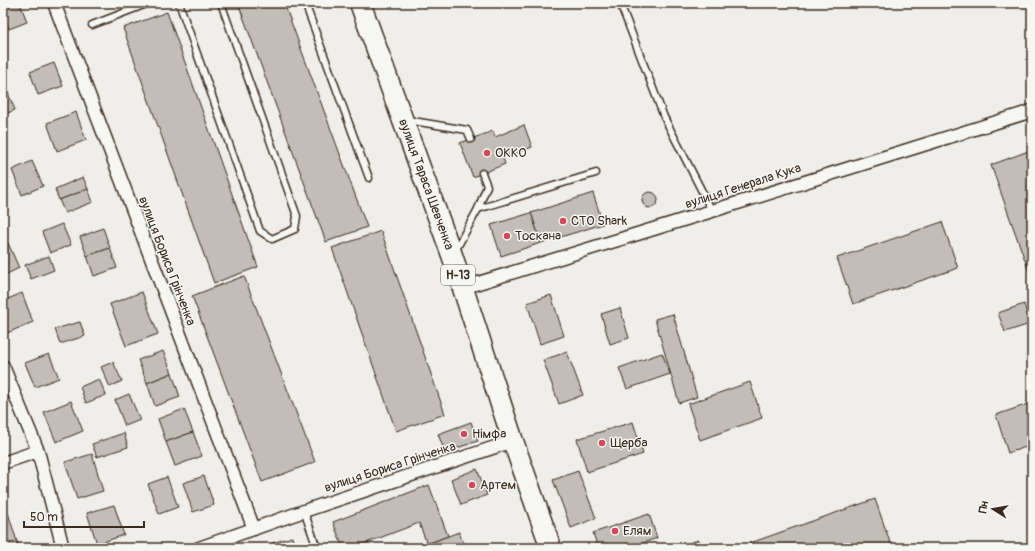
<svg xmlns="http://www.w3.org/2000/svg" width="1035" height="551" viewBox="0 0 1035 551" font-family="Pangolin,sans-serif">
<rect width="100%" height="100%" fill="#efeeea"/>
<filter id="ink" filterUnits="userSpaceOnUse"><feTurbulence type="fractalNoise" baseFrequency=".025" numOctaves="2"/><feDisplacementMap in="SourceGraphic" scale="8" xChannelSelector="R" yChannelSelector="G"/><feConvolveMatrix kernelMatrix="1 2 1 2 8 2 1 2 1" color-interpolation-filters="sRGB"/></filter>
<g filter="url(#ink)">
<g fill="#c2bdb7" stroke="#3b2a1e">
<polygon points="3,3 20,3 27,22 9,29 3,14"/>
<polygon points="238,3 284,3 367,227 326,242"/>
<polygon points="167,12 258,267 214,283 123,28"/>
<polygon points="54,63 63,86 38,95 30,72"/>
<polygon points="3,81 15,110 3,115"/>
<polygon points="76,112 86,140 57,151 47,123"/>
<polygon points="524,125 532,147 503,158 505,164 473,177 460,143 493,131 495,137"/>
<polygon points="1031,150 1032,154 1032,280 991,165"/>
<polygon points="32,161 43,186 22,195 12,170"/>
<polygon points="83,177 88,189 59,200 55,189"/>
<polygon points="88,189 93,202 65,213 59,200"/>
<circle cx="650" cy="200" r="8"/>
<polygon points="593,193 603,224 541,243 531,213"/>
<polygon points="531,213 541,243 501,256 491,225"/>
<polygon points="942,222 958,268 853,304 837,258"/>
<polygon points="62,224 71,245 50,253 42,232"/>
<polygon points="103,228 110,248 87,256 80,237"/>
<polygon points="381,231 445,414 396,431 332,248"/>
<polygon points="8,243 19,268 3,276 3,245"/>
<polygon points="110,248 117,268 94,276 87,256"/>
<polygon points="49,256 54,270 31,279 25,265"/>
<polygon points="244,276 315,462 262,482 192,296"/>
<polygon points="142,292 158,334 126,346 110,304"/>
<polygon points="22,293 33,322 7,333 3,323 3,301"/>
<polygon points="551,295 564,336 540,344 527,303"/>
<polygon points="1024,304 1030,324 1005,332 998,313"/>
<polygon points="620,308 629,338 610,344 601,314"/>
<polygon points="673,314 697,397 679,403 655,319"/>
<polygon points="80,322 85,336 60,344 55,329"/>
<polygon points="163,351 172,373 147,383 138,360"/>
<polygon points="567,352 583,395 559,404 543,360"/>
<polygon points="662,353 670,374 627,389 619,368"/>
<polygon points="49,354 59,378 35,387 25,363"/>
<polygon points="113,362 122,381 110,387 101,367"/>
<polygon points="172,373 180,397 155,406 147,383"/>
<polygon points="99,379 106,395 86,403 80,387"/>
<polygon points="750,382 762,418 700,440 688,404"/>
<polygon points="129,394 140,420 125,426 115,400"/>
<polygon points="71,401 83,431 56,442 44,412"/>
<polygon points="1028,404 1032,417 1032,445 1008,453 996,415"/>
<polygon points="184,409 193,432 166,442 158,419"/>
<polygon points="471,422 478,441 445,452 438,434"/>
<polygon points="633,422 643,454 587,472 577,439"/>
<polygon points="193,432 202,456 175,466 166,442"/>
<polygon points="124,433 128,447 97,457 92,444"/>
<polygon points="92,454 103,491 77,499 65,462"/>
<polygon points="477,469 487,495 461,505 451,479"/>
<polygon points="578,471 596,518 571,528 553,480"/>
<polygon points="204,476 214,505 193,512 183,483"/>
<polygon points="167,477 178,507 159,514 148,484"/>
<polygon points="429,485 448,536 427,544 419,523 353,548 343,548 333,522"/>
<polygon points="3,497 19,548 3,548"/>
<polygon points="875,499 892,548 736,548"/>
<polygon points="114,505 124,535 97,544 87,513"/>
<polygon points="649,514 657,538 640,544 641,548 598,548 593,533"/>
<polygon points="459,532 465,548 428,548 427,544"/>
<polygon points="292,537 295,548 274,548 272,543"/>
<polygon points="698,540 701,548 681,548 680,546"/>
</g>
<g fill="none" stroke-linecap="round" stroke-linejoin="round">
<g stroke="#3b2a1e" stroke-width="9">
<g id="lane">
<polyline points="179,3 260,231 272,239 295,229 297,216 221,3"/>
<polyline points="305,3 369,178"/>
<polyline points="620,3 664,117 712,211"/>
<polyline points="92,25 149,3"/>
<polyline points="407,120 467,130 471,139"/>
<polyline points="478,209 596,173"/>
<polyline points="455,251 478,209 487,186 482,173"/>
<polyline points="304,511 317,548"/>
</g>
</g>
<g stroke="#3b2a1e" stroke-width="15">
<g id="street">
<polyline points="54,3 254,529"/>
<polyline points="462,288 712,211 1032,111"/>
<polyline points="3,366 38,451 63,548"/>
<polyline points="3,463 38,451"/>
<polyline points="199,548 304,511 513,441"/>
</g>
</g>
<g stroke="#3b2a1e" stroke-width="23">
<g id="primary">
<path id="s1" d="M360,3l92,252 61,186 38,107"/>
</g>
</g>
<use href="#lane" stroke="#f6f6f2" stroke-width="6"/>
<use href="#street" stroke="#f6f6f2" stroke-width="12"/>
<use href="#primary" stroke="#f6f6f2" stroke-width="20"/>
</g>
</g>
<g fill="#d1495b" stroke="#f6f6f2" stroke-width="1.5">
<circle cx="487" cy="153" r="4"/>
<circle cx="563" cy="221" r="4"/>
<circle cx="507" cy="236" r="4"/>
<circle cx="464" cy="434" r="4"/>
<circle cx="602" cy="443" r="4"/>
<circle cx="472" cy="485" r="4"/>
<circle cx="615" cy="531" r="4"/>
</g>
<g text-anchor="middle" dominant-baseline="central" stroke-width="3" stroke-linejoin="round" paint-order="stroke">
<rect fill="#f6f6f2" stroke="#73675e" stroke-width="1" x="441" y="265" width="34" height="20" rx="3"/>
<g font-size="12" font-weight="bold" fill="#3b2a1e">
<text x="458" y="275">Н-13</text>
</g>
<g font-size="13" fill="#3b2a1e" stroke="#f6f6f2" text-anchor="start">
<text x="495" y="153">ОККО</text>
<text x="571" y="221">СТО Shark</text>
<text x="515" y="236">Тоскана</text>
<text x="472" y="434">Німфа</text>
<text x="610" y="443">Щерба</text>
<text x="480" y="485">Артем</text>
<text x="623" y="531">Елям</text>
</g>
<g font-size="13" fill="#3b2a1e" stroke="#f6f6f2">
<text stroke="none"><textPath href="#s1" startOffset="193">вулиця Тараса Шевченка</textPath></text>
<text transform="translate(743 186) rotate(-18)">вулиця Генерала Кука</text>
<text transform="translate(167 261) rotate(69)">вулиця Бориса Грінченка</text>
<text transform="translate(390 467) rotate(-18)">вулиця Бориса Грінченка</text>
</g>
</g>
<rect width="1035" height="551" fill="none" stroke="#f6f6f2" stroke-width="16"/>
<rect x="8" y="8" width="1019" height="535" fill="none" stroke="#3b2a1e" stroke-width="1.5" filter="url(#ink)"/>
<g transform="translate(993 509) rotate(281)" stroke="#f6f6f2" stroke-width="3" paint-order="stroke">
<path d="M0-3L7 15L0 10L-7 15Z" fill="#3b2a1e"/>
<text y="-6" font-size="11" font-weight="bold" text-anchor="middle" fill="#3b2a1e">Пн</text>
</g>
<path d="M24 521v6h120v-6" fill="none" stroke="#3b2a1e" stroke-width="2"/>
<text x="30" y="521" font-size="12" fill="#3b2a1e" stroke="#f6f6f2" stroke-width="3" paint-order="stroke">50 m</text>
</svg>
